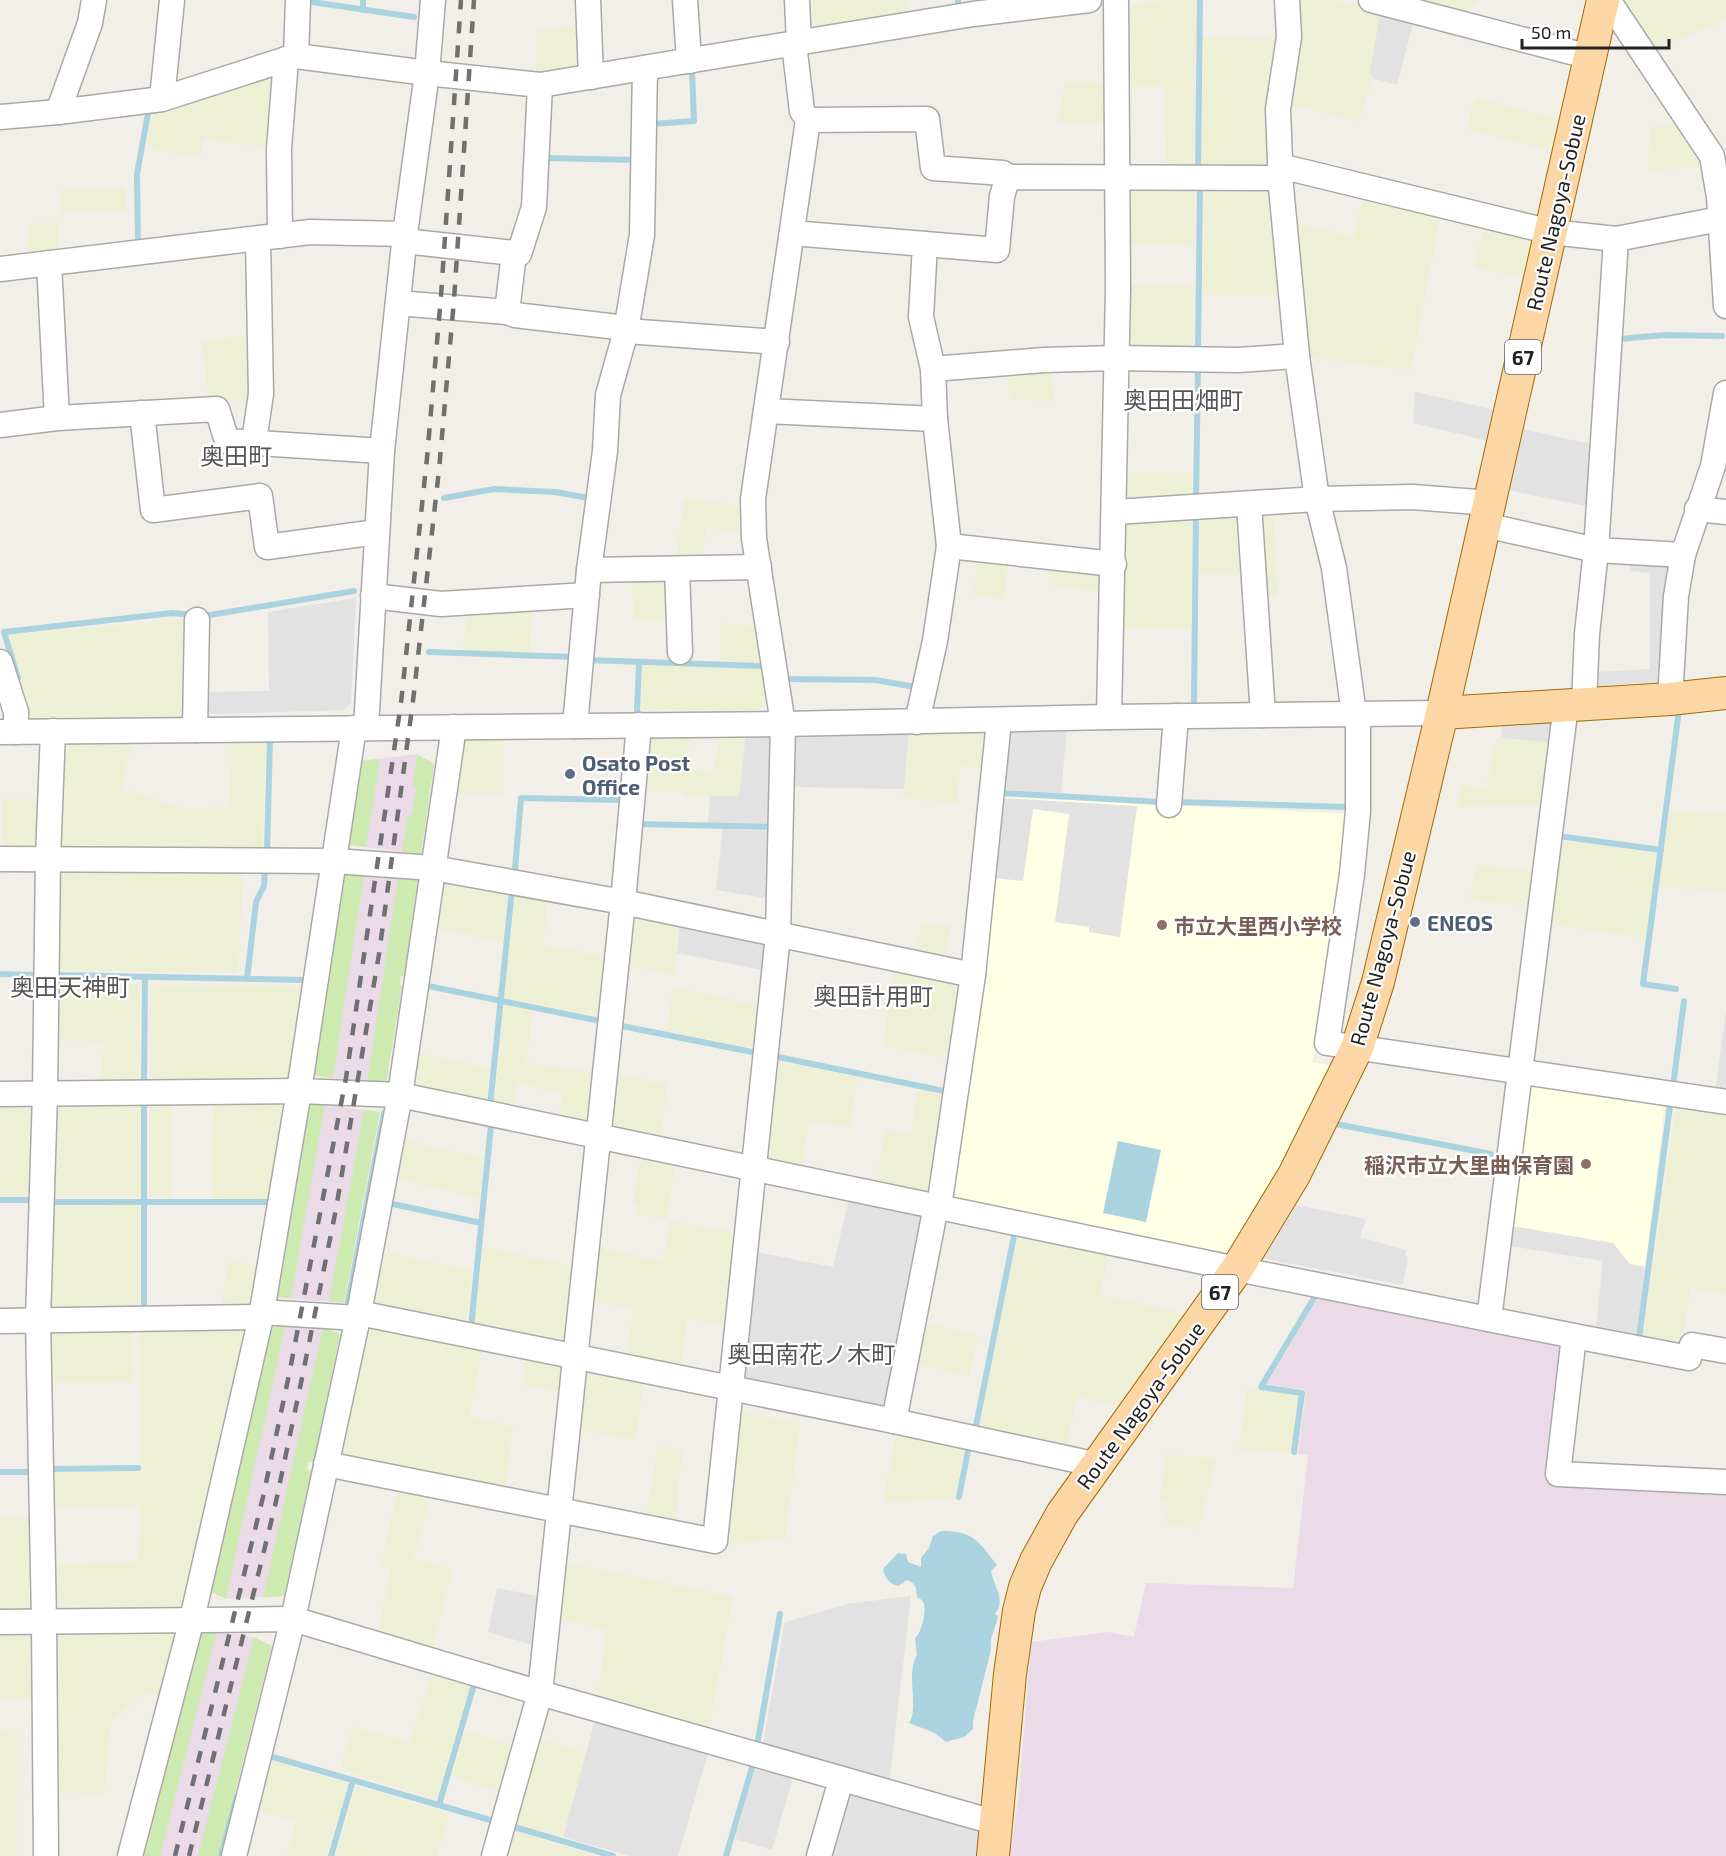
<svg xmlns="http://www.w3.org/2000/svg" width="1726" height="1856" viewBox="0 0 1726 1856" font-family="'Exo 2','Noto Sans JP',sans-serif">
<rect width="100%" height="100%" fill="#f2efe9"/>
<g fill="#ebdbe8">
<polygon points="417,754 434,764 421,854 348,845 361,761"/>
<polygon points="342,874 418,878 404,976 401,976 400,985 402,986 386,1085 309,1075 324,986 328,986 330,976 325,975"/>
<polygon points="305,1102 380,1112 344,1303 274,1297"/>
<polygon points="1320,1294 1569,1342 1552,1479 1726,1489 1726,1856 1010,1856 1019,1793 1031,1642 1109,1632 1134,1637 1146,1583 1293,1588 1308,1455 1298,1454 1306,1390 1267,1384"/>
<polygon points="264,1325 323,1327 340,1334 314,1461 308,1462 307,1469 311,1471 284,1596 226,1599 207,1590"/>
<polygon points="217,1632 254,1637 272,1646 219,1856 142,1856 197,1634"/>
</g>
<g fill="#ffffe5">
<polygon points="1002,797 1353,814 1318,1037 1312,1062 1331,1066 1282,1170 1232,1255 949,1197"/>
<polygon points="1525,1083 1665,1103 1645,1267 1630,1264 1507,1225"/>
</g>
<g fill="#eef0d5">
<polygon points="812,0 908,0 910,16 814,33"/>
<polygon points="1171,0 1196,0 1194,173 1166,172 1164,86 1127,87 1125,12 1135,4"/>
<polygon points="1294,0 1333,0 1381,11 1369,74 1373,76 1359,122 1282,102"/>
<polygon points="1405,0 1478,0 1465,16"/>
<polygon points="1618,0 1726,0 1726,19 1651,52"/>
<polygon points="581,25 583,60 575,71 536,75 537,30"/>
<polygon points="1203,37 1283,39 1275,167 1201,166"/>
<polygon points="279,68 274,148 203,139 200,157 146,148 154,107"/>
<polygon points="1065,81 1111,83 1111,123 1058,122"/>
<polygon points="1475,98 1565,121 1557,152 1467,129"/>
<polygon points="1680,122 1704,166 1648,171 1650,128"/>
<polygon points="1204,184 1267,185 1277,192 1284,296 1203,296"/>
<polygon points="125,188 126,211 61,212 61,189"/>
<polygon points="1195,190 1194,245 1125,244 1126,191"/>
<polygon points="1364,194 1441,213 1411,370 1305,357 1294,223 1353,237"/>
<polygon points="58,223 59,257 29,256 27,229 31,224"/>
<polygon points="1485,224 1536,236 1526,279 1475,267"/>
<polygon points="1125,285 1194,286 1192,353 1132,352 1124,342"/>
<polygon points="255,334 256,397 210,404 201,342"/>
<polygon points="1051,363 1054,401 1010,399 1005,366"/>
<polygon points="1122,473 1192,473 1191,500 1130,503 1122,498"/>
<polygon points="684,498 745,507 747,532 706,528 701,561 676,561"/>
<polygon points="1273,508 1278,597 1260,599 1259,510"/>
<polygon points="1200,510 1243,516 1248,575 1199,574"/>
<polygon points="1192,512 1191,628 1122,629 1122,523"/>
<polygon points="979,554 1008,556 1005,599 974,595"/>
<polygon points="1051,560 1104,574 1103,592 1048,584"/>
<polygon points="632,574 663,574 672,584 673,621 634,620"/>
<polygon points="532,604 530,653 462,651 469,608"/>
<polygon points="189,619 189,712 183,719 33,722 19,709 15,683 21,681 9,635"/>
<polygon points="720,623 760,627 764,662 721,661"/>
<polygon points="642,665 761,667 764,670 768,701 760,710 642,710"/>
<polygon points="909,731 982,731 990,737 986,769 960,766 957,804 903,798"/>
<polygon points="720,734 746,734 739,797 684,796 684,791 638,791 647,735 690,735 687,769 713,772"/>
<polygon points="469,737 503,737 503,794 457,793 461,745"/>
<polygon points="1497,738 1557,743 1548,805 1457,807 1461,784 1485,789"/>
<polygon points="232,740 266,740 262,853 64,852 59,846 60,756 69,743 132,742 121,789 183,809 229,807"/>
<polygon points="2,799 41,799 42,846 34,853 2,853"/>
<polygon points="1669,811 1726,813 1726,891 1659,887"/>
<polygon points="1555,840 1657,853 1646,938 1546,924"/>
<polygon points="244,865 238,973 55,970 57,877 65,866"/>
<polygon points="1475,865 1541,872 1537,907 1470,900"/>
<polygon points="445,879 508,887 503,942 437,928"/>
<polygon points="516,889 548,896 543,945 608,957 601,1017 504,998"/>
<polygon points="633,914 680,923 675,975 622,964"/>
<polygon points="922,923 951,926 945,960 916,955"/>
<polygon points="894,966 956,977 959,987 949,1059 883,1046"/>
<polygon points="56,982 140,984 140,1084 100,1084 104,1042 54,1040"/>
<polygon points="150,985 311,986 298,1076 282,1083 150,1084"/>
<polygon points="673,987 762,1006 757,1049 667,1031"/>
<polygon points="504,1005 533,1011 526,1062 595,1073 591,1120 583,1127 557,1121 563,1094 517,1082 511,1111 494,1107"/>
<polygon points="419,1053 490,1069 486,1106 420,1092 414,1086"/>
<polygon points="772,1060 857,1077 851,1127 809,1121 801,1172 762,1157"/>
<polygon points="611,1074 667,1084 660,1144 610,1134"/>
<polygon points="917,1087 942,1092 929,1193 877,1188 884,1130 911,1133"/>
<polygon points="282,1097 290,1104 275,1199 211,1198 214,1098"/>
<polygon points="0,1099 37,1106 34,1195 0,1196"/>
<rect x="149" y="1099" width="22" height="97"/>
<polygon points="60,1100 140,1100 141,1196 48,1196 51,1108"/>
<polygon points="1676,1106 1726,1112 1726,1294 1690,1288 1683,1345 1643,1337"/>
<polygon points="402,1140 484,1158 480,1198 396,1179"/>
<polygon points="641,1155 676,1161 667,1219 636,1214 637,1204 632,1203"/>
<polygon points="140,1205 140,1313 53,1314 46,1308 48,1206"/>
<polygon points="670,1221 740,1233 730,1327 687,1318 681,1370 627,1359 633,1308 586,1300 593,1247 662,1261"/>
<polygon points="1019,1229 1110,1249 1100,1295 1188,1314 1123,1407 1077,1397 1066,1450 979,1431"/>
<polygon points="483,1247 577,1267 569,1341 561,1346 474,1330"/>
<polygon points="380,1251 472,1271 466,1328 378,1311 372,1301"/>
<polygon points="228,1261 263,1267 256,1308 220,1313"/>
<polygon points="921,1322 978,1336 969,1376 914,1363"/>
<polygon points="246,1323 251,1330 189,1614 53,1617 49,1564 138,1562 141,1506 47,1507 47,1473 140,1473 139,1325"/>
<polygon points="375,1324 483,1346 469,1417 513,1427 505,1492 350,1462 343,1450 368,1331"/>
<polygon points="132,1325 133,1382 46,1383 46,1327"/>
<polygon points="528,1355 559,1361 565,1370 562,1393 523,1385"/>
<polygon points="585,1366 644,1378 636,1440 574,1429"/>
<polygon points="1247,1388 1298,1394 1291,1453 1239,1450"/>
<polygon points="736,1411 800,1424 785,1538 721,1546"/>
<polygon points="905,1431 965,1444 955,1499 882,1502 896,1436"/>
<polygon points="658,1446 683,1450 678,1483 679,1493 675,1528 645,1522"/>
<polygon points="1165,1455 1216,1458 1198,1529 1166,1525 1168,1503 1160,1501"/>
<polygon points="398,1487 431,1493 414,1559 452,1569 431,1653 376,1638 391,1568 381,1565"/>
<polygon points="0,1518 36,1518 38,1612 0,1615"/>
<polygon points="559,1561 733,1597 708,1735 597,1704 606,1629 554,1618"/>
<polygon points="38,1627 39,1698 0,1699 0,1628"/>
<polygon points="48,1627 181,1631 165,1696 144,1693 111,1722 104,1795 51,1791"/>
<polygon points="433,1667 472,1679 437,1799 340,1770 353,1727 410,1743"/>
<polygon points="17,1728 17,1856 0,1856 0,1731"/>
<polygon points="465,1731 519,1748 505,1793 451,1776"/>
<polygon points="536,1738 587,1753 563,1837 513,1823"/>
<polygon points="271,1761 348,1784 326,1856 286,1856 296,1821 257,1810"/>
<polygon points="356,1786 449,1813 437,1856 336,1856"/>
<polygon points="509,1830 599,1856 501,1856"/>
</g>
<g fill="#cdebb0">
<polygon points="417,754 434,764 421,854 402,852 408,815 412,815 416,787 412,786"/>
<polygon points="380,759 366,847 348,845 361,761"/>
<polygon points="342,874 364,875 333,1078 309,1075 324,986 328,986 330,976 325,975"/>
<polygon points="398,877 418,878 404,976 401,976 400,985 402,986 386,1085 367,1083"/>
<polygon points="305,1102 325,1105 291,1298 274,1297"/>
<polygon points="364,1110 380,1112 344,1303 329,1301"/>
<polygon points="264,1325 285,1326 226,1599 207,1590"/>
<polygon points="323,1327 340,1334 314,1461 308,1462 307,1469 311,1471 284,1596 263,1598"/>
<polygon points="217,1632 160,1856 142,1856 197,1634"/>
<polygon points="254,1637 272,1646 219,1856 198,1856"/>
</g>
<g fill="#e2e2e2">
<polygon points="1381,11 1414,20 1397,85 1372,78 1373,76 1369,74"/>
<polygon points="1415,392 1496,410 1489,441 1413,423"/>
<polygon points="1518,428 1599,446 1594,508 1504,489"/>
<polygon points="1631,557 1675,560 1669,671 1659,682 1596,686 1596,672 1650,669 1650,573 1630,571"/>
<polygon points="356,598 351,703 344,710 210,714 204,709 203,692 269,691 268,612"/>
<polygon points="1561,716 1557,743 1501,738 1503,719"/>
<polygon points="1067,728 1061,794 997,789 1005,738 1011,729"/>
<polygon points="909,731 904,789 790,787 791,740 799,733"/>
<polygon points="746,734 767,734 776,742 772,824 708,823 710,796 739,796"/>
<polygon points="1004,798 1137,806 1120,937 1089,932 1089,927 1055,922 1069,814 1033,809 1023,881 993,878"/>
<polygon points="723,829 772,831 771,899 716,890"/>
<polygon points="680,923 760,940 768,946 766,971 677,953"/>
<polygon points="1726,1010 1726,1095 1715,1093"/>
<polygon points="849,1198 921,1212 925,1220 891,1406 882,1412 746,1384 739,1376 752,1251 833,1267"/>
<polygon points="1290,1204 1366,1219 1360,1237 1406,1250 1405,1256 1408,1257 1403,1285 1256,1257"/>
<polygon points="1507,1225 1613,1243 1630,1264 1645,1267 1637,1334 1596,1326 1603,1261 1504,1245"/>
<polygon points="497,1588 542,1597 536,1646 488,1632"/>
<polygon points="911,1596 889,1785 762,1748 785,1622 847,1604"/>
<polygon points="596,1717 709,1750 678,1856 630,1856 563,1837"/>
<polygon points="756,1763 794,1774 772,1850 735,1839"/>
<polygon points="854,1791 976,1825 983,1835 980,1856 826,1856 844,1797"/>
</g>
<g fill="#aad3df">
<polygon points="1118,1141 1161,1150 1146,1222 1103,1213"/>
<path d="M941,1531c33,0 37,10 56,34l-6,6c2,14 16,29 4,43l3,2c-2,13 -9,20 -7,34l-18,71v8l-9,8 -18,5 -11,-9 -26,-10c11,-15 -4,-49 8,-68l-2,-17c7,-6 11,-25 9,-34 -1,-4 -4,-5 -7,-7 -1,-9 -1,-14 -10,-17l-9,6c-9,-2 -13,-8 -15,-17l15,-16 8,1 2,8 13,5v-9l8,-10 4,-12z"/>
</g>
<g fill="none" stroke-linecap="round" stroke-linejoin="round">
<g stroke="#aad3df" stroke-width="6">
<polyline points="363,0 363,10"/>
<polyline points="958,0 958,4"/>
<polyline points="1200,0 1198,169 1201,170"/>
<polyline points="305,1 414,17"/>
<polyline points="651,126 653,124 694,121 692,70"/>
<polyline points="544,163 545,158 638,160"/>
<polyline points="1196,187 1200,187 1198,353"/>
<polyline points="138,246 137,174 149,108"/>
<polyline points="1619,339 1665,335 1722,336"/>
<polyline points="444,498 494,489 555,492 589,498"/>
<polyline points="1196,499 1198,366"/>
<polyline points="429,652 573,657 573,655"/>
<polyline points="588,660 761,666"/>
<polyline points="18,678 4,632 172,613 204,616 354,591"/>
<polyline points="784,679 876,680 915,687"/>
<polyline points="1194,702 1196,512"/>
<polyline points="637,712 639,662"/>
<polyline points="1001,793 1161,802"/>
<polyline points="1176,802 1348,807"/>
<polyline points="636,824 772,827"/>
<polyline points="1558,836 1661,850"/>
<polyline points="267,852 270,739"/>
<polyline points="515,869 521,798 621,800"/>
<polyline points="0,974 37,975"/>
<polyline points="57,975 306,980"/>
<polyline points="247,979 256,902 264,886 265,867"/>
<polyline points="428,986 600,1021"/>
<polyline points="1676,989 1643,984 1679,710"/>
<polyline points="617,1025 757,1053"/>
<polyline points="773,1056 944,1091"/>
<polyline points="144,1082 145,977"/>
<polyline points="1673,1086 1684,1001"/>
<polyline points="490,1106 512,889"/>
<polyline points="1336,1124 1491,1154"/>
<polyline points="0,1200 33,1200"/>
<polyline points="49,1202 273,1202"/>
<polyline points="393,1204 481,1223"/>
<polyline points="348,1302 384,1113"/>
<polyline points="144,1312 144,1100"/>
<polyline points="471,1328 491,1125"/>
<polyline points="1639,1338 1670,1106"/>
<polyline points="975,1431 1015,1231"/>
<polyline points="1294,1452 1302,1393 1261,1387 1317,1293"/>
<polyline points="48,1469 138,1468"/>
<polyline points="0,1472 34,1472"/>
<polyline points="959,1497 969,1446"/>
<polyline points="757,1746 780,1614"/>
<polyline points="273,1757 497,1822"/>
<polyline points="439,1805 475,1681"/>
<polyline points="511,1826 613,1856"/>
<polyline points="221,1856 237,1796"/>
<polyline points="331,1856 353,1780"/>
<polyline points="726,1856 753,1764"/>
</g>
<g stroke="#a9a9a9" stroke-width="27">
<g id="minor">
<polyline points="588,0 591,77"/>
<polyline points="685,0 689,61"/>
<polyline points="797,0 799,44"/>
<polyline points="1287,0 1289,37 1278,109 1281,187 1297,356 1317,499 1334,568 1354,714"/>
<polyline points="1371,0 1590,57"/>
<polyline points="1608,0 1712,156 1719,197 1726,306"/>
<polyline points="296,56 427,73 540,85 973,14 1089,0"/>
<polyline points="162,99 296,56 298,0"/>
<polyline points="58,112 90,23 94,0"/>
<polyline points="0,117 58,112 162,99 172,0"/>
<polyline points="808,120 927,119 933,168 1003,173 1008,177"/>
<polyline points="1280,166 1551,232 1616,239 1720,219"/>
<polyline points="792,233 925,244 921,317 933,369"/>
<polyline points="280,236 279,149 286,59"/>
<polyline points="1616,239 1596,550 1683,555"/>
<polyline points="404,241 514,253"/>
<polyline points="925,244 997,250 1002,196 1008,177 1281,178"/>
<polyline points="49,263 57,418"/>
<polyline points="0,269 310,232 405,234"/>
<polyline points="398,303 507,312 515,315 626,328"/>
<polyline points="507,312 514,253 519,254 534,207 540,85"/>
<polyline points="626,331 777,342"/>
<polyline points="766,411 935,419 949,546 935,641 917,722"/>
<polyline points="142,413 153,510 260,496 267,547 377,532"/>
<polyline points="935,419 933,369 1044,360 1116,358 1238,360 1297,356"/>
<polyline points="0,425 57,418 217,409 227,441 382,451"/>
<polyline points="254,441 261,394 258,239"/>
<polyline points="1249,504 1263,715"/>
<polyline points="1697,509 1726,512"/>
<polyline points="1115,512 1317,499 1413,497 1490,503"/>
<polyline points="1485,525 1596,550 1587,634 1584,704"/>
<polyline points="949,546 1114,564"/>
<polyline points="677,569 680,652"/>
<polyline points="589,570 759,567"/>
<polyline points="373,596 441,604 587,595"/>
<polyline points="0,662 16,712 16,732"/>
<polyline points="1670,699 1676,596 1683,555 1713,466 1726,393"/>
<polyline points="1358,714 1358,811 1352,874 1327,1043 1726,1102"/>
<polyline points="1109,717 1118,288 1116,0"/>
<polyline points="575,726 589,570 605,451 608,395 626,331 642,235 645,68"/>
<polyline points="366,728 382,451 405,234 427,73 433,0"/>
<polyline points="195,730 197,620"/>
<polyline points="0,732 783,724 1109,717 1442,713"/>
<polyline points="1169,805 1176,716"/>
<polyline points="0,859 334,861 433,868 623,902 973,975"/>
<polyline points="0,1094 299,1091 400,1095 1237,1269 1574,1336 1558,1474 1726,1482"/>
<polyline points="939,1207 973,975 999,721"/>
<polyline points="261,1312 358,1318"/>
<polyline points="359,1313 894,1421 1098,1465"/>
<polyline points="1489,1319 1566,705"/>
<polyline points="0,1321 261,1317"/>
<polyline points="1574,1336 1689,1358 1692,1345 1726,1351"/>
<polyline points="894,1421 936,1206"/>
<polyline points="326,1464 715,1541 778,935 783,724 754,538 753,499 808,120 802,111 794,44"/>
<polyline points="0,1622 293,1619 540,1693 997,1823"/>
<polyline points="46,1856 44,1621 38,1320 45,1093 48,858 53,731"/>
<polyline points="130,1856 192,1619 261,1317 299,1091 354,728"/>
<polyline points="234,1856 293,1619 359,1313 400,1095 454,727"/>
<polyline points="494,1856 540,1693 623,902 639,725"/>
<polyline points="819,1856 841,1780"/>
</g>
</g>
<g stroke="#a06b00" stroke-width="34">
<g id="major">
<polyline points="1442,713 1670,699 1726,693"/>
<polyline points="993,1856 1010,1674 1019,1611 1025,1587 1036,1561 1062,1514 1237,1269 1294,1175 1357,1048 1378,982 1442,713 1603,0"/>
</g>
</g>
<use href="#minor" stroke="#fff" stroke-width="24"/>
<use href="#major" stroke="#fcd6a4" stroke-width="32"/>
<g stroke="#707070" stroke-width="4.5" stroke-dasharray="12 12" stroke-linecap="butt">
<polyline points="175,1856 263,1497 289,1375 346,1078 401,703 427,458 441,296 461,0"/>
<polyline points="189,1856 275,1506 302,1378 336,1209 379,954 413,701 439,470 454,300 474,0"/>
</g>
</g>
<g fill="#5c6f8a" stroke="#fff" stroke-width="2">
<circle cx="570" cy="774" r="6"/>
<circle cx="1415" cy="922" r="6"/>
</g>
<g fill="#8d6e63" stroke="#fff" stroke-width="2">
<circle cx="1162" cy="925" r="6"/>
<circle cx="1586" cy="1164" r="6"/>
</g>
<g text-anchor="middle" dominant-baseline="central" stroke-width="4.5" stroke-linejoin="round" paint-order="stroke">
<g fill="#fff" stroke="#646464" stroke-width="1.5">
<rect x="1505" y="340" width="36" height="34" rx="4.5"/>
<rect x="1202" y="1275" width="36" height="34" rx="4.5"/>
</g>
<g font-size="20" font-weight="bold" fill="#222">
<text x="1523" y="357">67</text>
<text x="1220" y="1292">67</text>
</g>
<g font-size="21" fill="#222" stroke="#fff">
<text transform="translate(1555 212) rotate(-77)">Route Nagoya-Sobue</text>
<text transform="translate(1382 948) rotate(-75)">Route Nagoya-Sobue</text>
<text transform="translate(1140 1405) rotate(-54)">Route Nagoya-Sobue</text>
</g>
<g font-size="21" font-weight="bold" fill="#4e5e75" stroke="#fff" text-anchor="start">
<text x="582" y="762">Osato Post<tspan x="582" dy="24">Office</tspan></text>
<text x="1427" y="922">ENEOS</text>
</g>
<g font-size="21" font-weight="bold" fill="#785e54" stroke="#fff" text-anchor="start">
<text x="1174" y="925">市立大里西小学校</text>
<text x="1574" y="1164" text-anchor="end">稲沢市立大里曲保育園</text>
</g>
<g font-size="24" fill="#555" stroke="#fff">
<text x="1183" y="399">奥田田畑町</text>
<text x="236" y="455">奥田町</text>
<text x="70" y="986">奥田天神町</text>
<text x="873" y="995">奥田計用町</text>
<text x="811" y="1353">奥田南花ノ木町</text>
</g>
</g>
<path d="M1522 39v9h147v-9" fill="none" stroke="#222222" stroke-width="3"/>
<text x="1531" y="39" font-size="18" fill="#222222" stroke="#ffffff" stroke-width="4.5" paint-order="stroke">50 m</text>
</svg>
